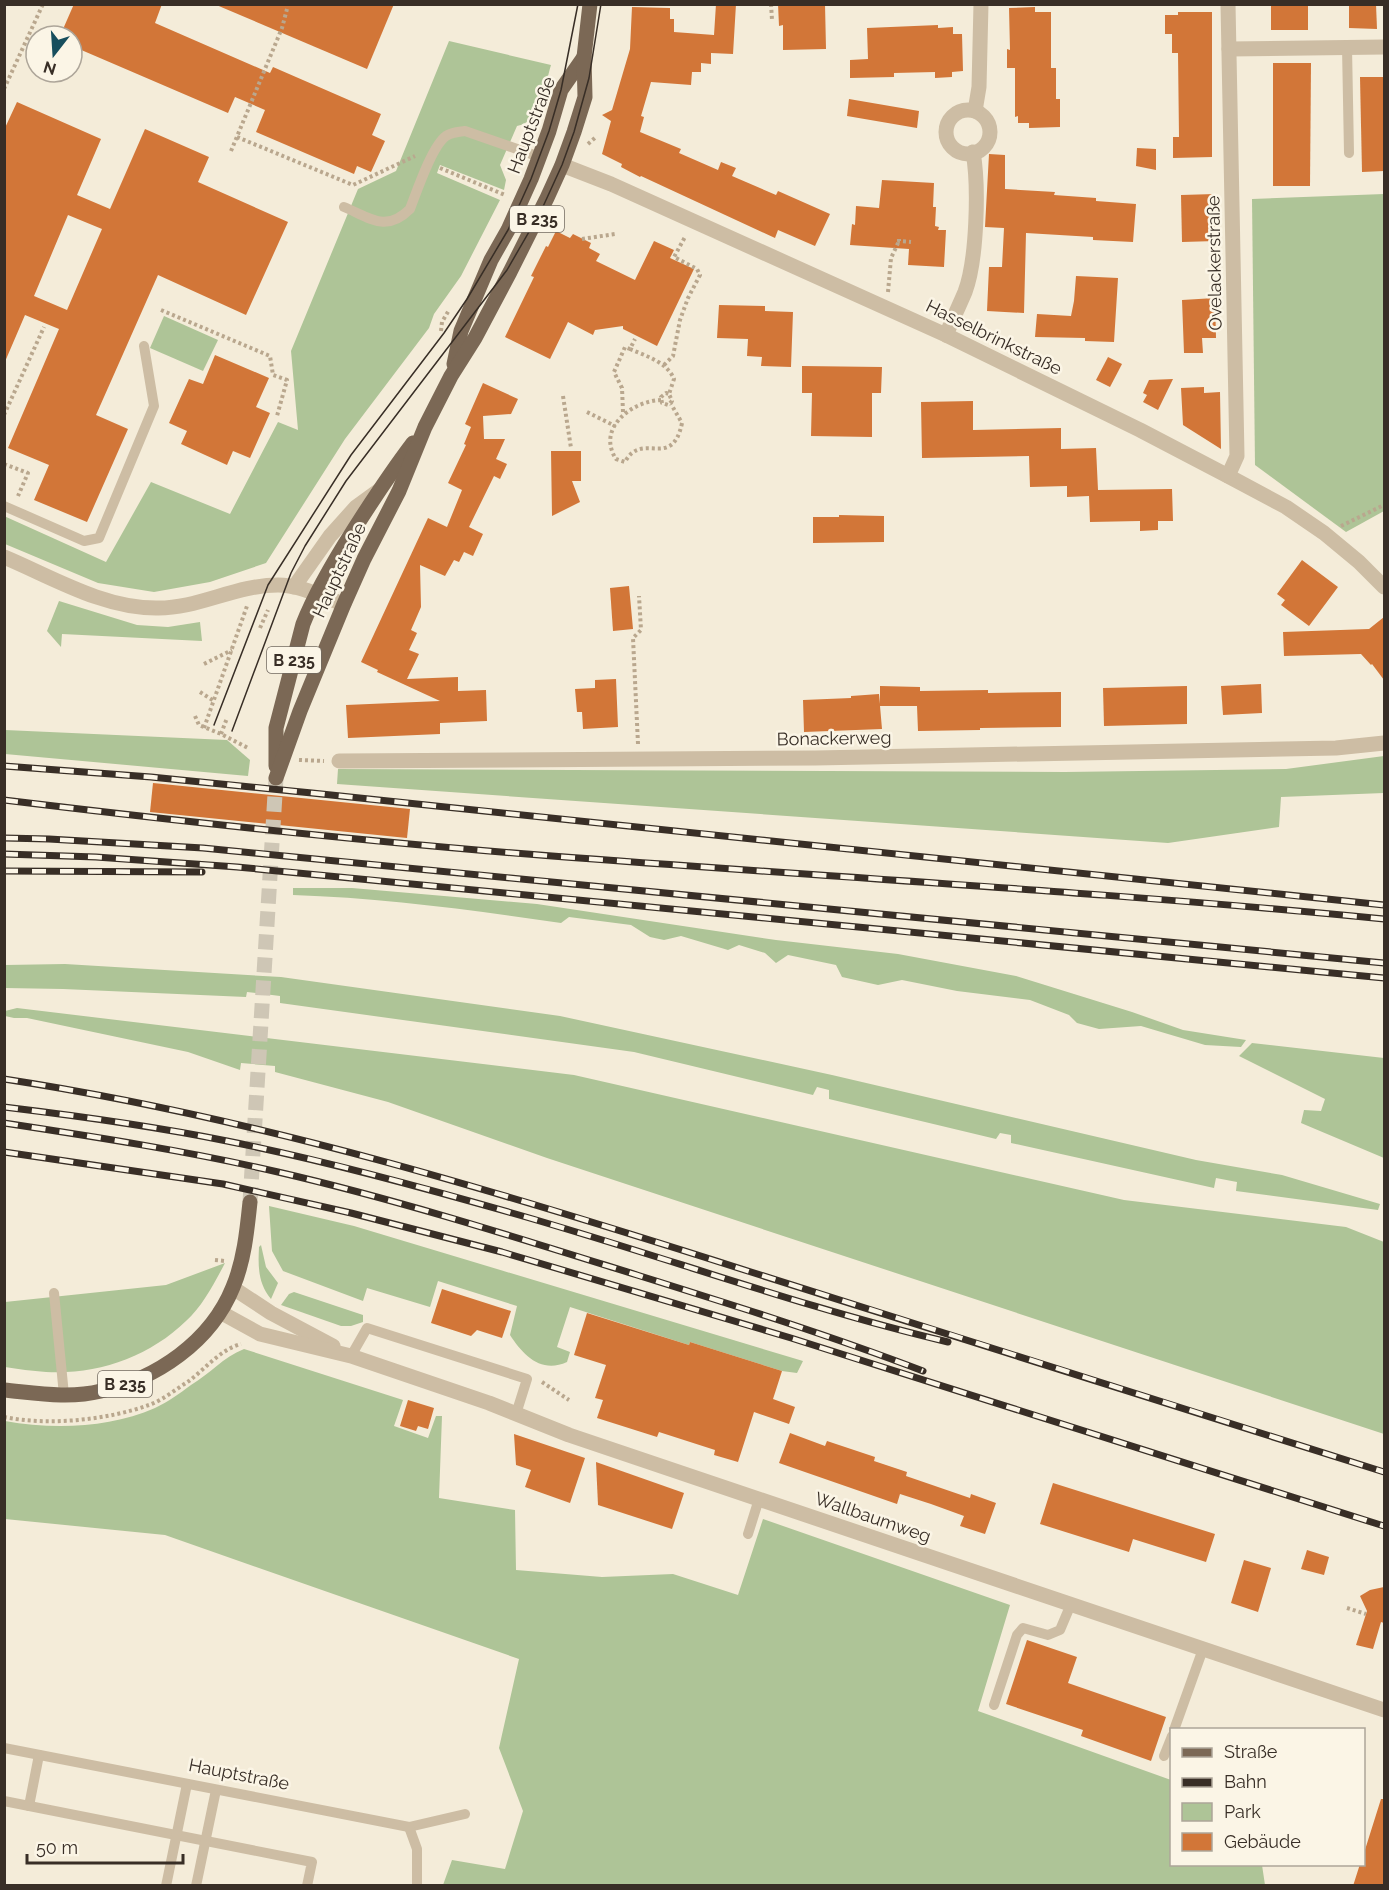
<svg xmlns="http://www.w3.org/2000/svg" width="1389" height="1890" viewBox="0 0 1389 1890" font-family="Raleway,sans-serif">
<rect width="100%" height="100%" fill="#f4ecd9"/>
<g fill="#aec497">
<path d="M449,41l102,24c-7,22 -8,56 -34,61l-17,39 6,15 -2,10 -64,-25 -3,8 63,27 -39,76 -27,38 -5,14 -84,111 -79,124 -56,19 -56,10 -56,-9 -93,-39 -1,-28 102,46 45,-80 79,32 48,-92 20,8 -7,-79 67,-162 38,-18z"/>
<polygon points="1384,194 1384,511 1346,532 1255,465 1252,199"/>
<polygon points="164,316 218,340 203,371 150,348"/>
<polygon points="59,601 137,625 168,627 200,622 202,641 62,634 61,647 47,631"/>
<polygon points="5,730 227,740 250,760 248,776 5,754"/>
<polygon points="1384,756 1384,793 1281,797 1279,827 1168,843 337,784 338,769 1065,772 1286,769"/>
<path d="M293,888h59l185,16 239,36 122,14 118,22 116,36 51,18 63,10 -5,7 -36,-2 -64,-19 -42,3 -22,-6 -8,-8 -39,-15 -73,-9 -55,-11 -24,5 -36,-8 -6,-12 -48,-10 -12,8 -11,-10 -26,-8 -11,5 -47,-14 -17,4 -14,-3 -19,-12 -62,-8 -8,6c-89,-13 -178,-25 -268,-28z"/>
<polygon points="65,964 281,977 560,1016 832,1075 1196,1160 1282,1175 1380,1204 1378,1210 1236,1191 1237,1182 1216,1178 1214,1188 1011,1143 1011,1135 1000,1133 996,1139 829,1099 829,1090 817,1087 813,1095 634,1052 280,1003 280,996 247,992 246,997 63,989 5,988 5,965"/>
<polygon points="17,1008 574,1075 1124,1200 1346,1227 1384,1242 1384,1434 547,1158 388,1102 275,1072 275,1066 241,1063 240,1070 188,1052 27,1018 14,1018 5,1016 5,1011"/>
<polygon points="1252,1043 1384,1058 1384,1158 1301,1123 1304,1110 1321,1111 1325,1099 1239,1056"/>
<path d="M269,1206l85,20 449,135 -6,12 -15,-2 -92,-29 -1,3 -119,-38 -13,40 13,5 -3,10c-26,12 -44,-7 -57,-27l7,-29 -79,-25 -8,26 -63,-19 -4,13 -80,-30 -11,-20z"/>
<path d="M261,1245l5,22 12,16 -7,16c-13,-16 -13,-32 -12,-52z"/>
<path d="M225,1263c-10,19 -23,44 -39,58 -37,36 -89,54 -140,51 -14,-1 -28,-3 -41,-5v-65l161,-17z"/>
<polygon points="294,1292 363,1315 363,1322 351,1326 341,1326 281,1305 289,1294"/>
<path d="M244,1349l159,51 -9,26 34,12 8,-22h6l-3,82 76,12 1,60 86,7 71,-3 65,21 25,-76 247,86 -32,106 193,69 1,84 90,1 3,20h-822l9,-25 53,9 18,-58 -24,-63 20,-89 -354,-124 -160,-16v-98c49,9 104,7 150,-13 13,-6 25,-15 36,-23 19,-11 32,-28 53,-36z"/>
</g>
<g fill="#d27638" fill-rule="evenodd">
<polygon points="74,4 162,4 155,23 270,73 273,67 381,114 372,135 385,141 371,172 357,166 354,174 256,132 265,110 235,97 228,113 72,46 72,36 60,36"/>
<polygon points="214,4 394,4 367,69"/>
<polygon points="716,4 736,4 733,54 711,53 711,64 701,63 701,72 692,72 691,85 651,82 641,116 644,117 640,132 681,149 679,153 718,170 721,162 736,168 732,176 776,195 778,191 830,214 815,246 778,230 775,238 641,176 640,177 621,167 622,164 602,154 611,121 602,115 612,110 630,49 632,7 670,8 670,19 674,19 674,32 714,35"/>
<polygon points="778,4 825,4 826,49 783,50 783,25 779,26"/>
<rect x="1271" y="4" width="37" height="26"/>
<polygon points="1349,4 1376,4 1377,29 1349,28"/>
<polygon points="1035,7 1035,12 1051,12 1051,68 1056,68 1056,99 1060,99 1060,127 1029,128 1029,123 1018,123 1018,116 1015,117 1015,68 1007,68 1007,49 1010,50 1009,8"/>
<polygon points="1178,12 1212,12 1212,157 1173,158 1173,137 1179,137 1178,53 1172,53 1172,34 1165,34 1165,15 1178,15"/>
<polygon points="938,25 938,28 953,27 953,34 962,34 963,71 952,72 952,77 935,78 935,72 894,73 894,77 850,78 850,60 868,59 867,28"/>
<polygon points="1273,63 1311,63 1310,186 1273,186"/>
<polygon points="1360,77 1384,77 1384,171 1362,172"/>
<polygon points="849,99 919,111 917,128 847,116"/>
<path d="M17,102l84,37 -24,56 33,14 35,-80 64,28 -11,25 90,40 -42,93 -88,-40 -62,140 32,14 -41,93 -53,-22 15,-35 -41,-17 51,-119 -34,-14 -21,49v-234zM68,215l34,14 -35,81 -33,-14z"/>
<polygon points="1137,148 1156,149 1156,170 1136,166"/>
<polygon points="989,154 1005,155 1005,189 1055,192 1054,195 1096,198 1096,201 1136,204 1133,242 1093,240 1093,237 1026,233 1024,313 987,311 989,267 1002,267 1004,228 985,227"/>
<polygon points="882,180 934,183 933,207 936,207 935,226 939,227 938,230 946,230 944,267 908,265 909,249 850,245 852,224 855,225 856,206 879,208"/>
<polygon points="1215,194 1216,241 1182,242 1181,195"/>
<polygon points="556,231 570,238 573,234 591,243 589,248 600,254 596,261 635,280 654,241 674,250 670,258 694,269 657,346 623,329 623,326 595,330 593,335 568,322 550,359 505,337 534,277 531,276 546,246 548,247"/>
<polygon points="1076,276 1118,278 1114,342 1085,341 1085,338 1035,337 1037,314 1071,316 1074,301"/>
<polygon points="1215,298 1216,338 1202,338 1203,353 1184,353 1182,300"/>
<polygon points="719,305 765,306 765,311 793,312 791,367 761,366 762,357 747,356 748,339 717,338"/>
<polygon points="215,355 269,378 256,407 270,413 250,458 233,451 227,465 181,444 187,431 169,423 189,379 203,384"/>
<polygon points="1108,357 1122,364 1110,387 1096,380"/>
<polygon points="802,366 882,367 881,393 872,393 872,437 811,436 812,393 802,393"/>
<polygon points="1173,379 1158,410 1143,402 1147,395 1143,393 1149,380"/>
<polygon points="483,383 518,399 511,414 483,416 484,439 505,439 496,459 507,464 500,479 494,476 469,527 483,534 473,556 464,552 459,562 454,560 445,576 420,565 421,607 411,630 417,633 409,650 419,654 407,679 458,677 458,691 486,690 487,721 440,723 440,734 348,738 346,705 440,701 377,672 378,670 361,662 428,518 447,527 462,490 448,483 466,445 464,444 471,427 465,424"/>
<polygon points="1204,387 1204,393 1220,392 1221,449 1183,425 1181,388"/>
<polygon points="973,401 973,430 1061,428 1061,449 1096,448 1098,490 1172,489 1173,521 1158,521 1158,530 1140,531 1140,521 1090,522 1089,496 1067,497 1067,486 1030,487 1029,456 922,458 921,402"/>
<polygon points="551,451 581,451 581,481 572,481 580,502 552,516"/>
<polygon points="839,515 884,516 884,542 813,543 813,517 839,517"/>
<polygon points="1302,560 1338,587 1309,626 1281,605 1285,600 1277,594"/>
<polygon points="629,586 633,629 613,631 610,588"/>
<polygon points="1384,617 1384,680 1372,664 1371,665 1361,654 1284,656 1283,632 1369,629"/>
<polygon points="616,679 618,727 583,729 582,712 577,712 575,689 595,688 595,680"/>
<polygon points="1261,684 1262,713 1223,715 1221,686"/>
<polygon points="880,686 920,687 920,691 988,690 988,693 1061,692 1061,727 980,728 980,730 918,731 917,706 880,706 882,729 804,732 803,700 851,698 851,696 879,694 880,704"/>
<polygon points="1187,686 1187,724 1104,726 1103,688"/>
<polygon points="153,783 410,809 407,838 150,812"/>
<polygon points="442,1289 511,1311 502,1338 477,1330 471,1336 431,1323"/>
<polygon points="587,1313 689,1345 690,1342 782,1371 773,1399 795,1407 789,1424 754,1412 738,1462 714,1455 715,1450 659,1432 657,1437 597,1418 603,1400 595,1398 606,1365 574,1355"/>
<polygon points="408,1400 434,1408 428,1429 418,1426 416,1431 400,1426"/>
<polygon points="790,1433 825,1446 827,1441 875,1457 874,1461 907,1472 906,1476 970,1498 971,1494 996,1503 985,1534 960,1526 964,1516 931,1504 900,1494 897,1504 779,1463"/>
<polygon points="514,1434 585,1458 570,1503 525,1487 531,1470 516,1465"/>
<polygon points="596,1462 684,1493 672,1529 598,1505"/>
<polygon points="1053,1483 1215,1534 1206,1562 1133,1539 1129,1552 1040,1524"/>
<polygon points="1307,1550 1329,1557 1324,1575 1301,1569"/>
<polygon points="1244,1560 1271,1568 1258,1612 1231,1603"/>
<polygon points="1384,1587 1384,1623 1381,1622 1373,1649 1356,1645 1367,1611 1360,1596 1370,1590"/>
<polygon points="1027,1640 1077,1657 1068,1683 1166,1717 1151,1761 1081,1736 1083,1730 1006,1704"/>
<polygon points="1381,1799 1384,1799 1384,1886 1353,1886 1360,1864 1364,1864 1364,1853"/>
</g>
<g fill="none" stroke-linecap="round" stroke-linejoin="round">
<polyline stroke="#cec6b5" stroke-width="15" stroke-dasharray="15 8" stroke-linecap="butt" points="250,1202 276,778"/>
<g stroke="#b9a78e" stroke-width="4" stroke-dasharray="3 3" stroke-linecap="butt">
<polyline points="771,4 772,20"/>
<polyline points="4,89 43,4"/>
<polyline points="237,137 353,185 415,156"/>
<polyline points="588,144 596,137"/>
<polyline points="231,151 282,28 287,9"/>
<polyline points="440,168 505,195"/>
<polyline points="582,239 615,234"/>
<polyline points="899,239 899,241 911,242"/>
<polyline points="888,292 891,258 899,241"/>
<polyline points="161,310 270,356 273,375 287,380 277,416"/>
<polyline points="441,331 442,322 449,310"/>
<path d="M630,349c16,7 37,13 44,30l-5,15 3,7 -4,4 -6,-2 -1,-6 5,-4 3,1"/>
<polyline points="664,365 673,356 680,320 688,298 700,275 697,269 674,257 685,237"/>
<polyline points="563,396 571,448"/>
<path d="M661,400c-29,1 -65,28 -45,59l9,3c17,-32 47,9 57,-39l-11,-19"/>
<polyline points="587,412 615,426"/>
<polyline points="623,412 622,388 614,372 625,347 630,349 635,339"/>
<polyline points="4,415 44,327"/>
<polyline points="4,464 28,473 18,496"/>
<polyline points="1341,526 1384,505"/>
<polyline points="260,628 268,610"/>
<polyline points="204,664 232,650"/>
<polyline points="200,692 214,701"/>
<polyline points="195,716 199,725 221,734 248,748"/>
<polyline points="204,728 247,606"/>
<polyline points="221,734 227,718"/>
<polyline points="638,744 633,638 641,630 639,596"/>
<polyline points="299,760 324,761"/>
<polyline points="215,1260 225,1261"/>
<polyline points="542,1382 569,1400"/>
<path d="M4,1417c45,9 103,3 145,-12 14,-5 27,-16 40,-24 16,-12 32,-32 52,-37"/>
<polyline points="1347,1608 1366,1614"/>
</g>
<g stroke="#cdbda4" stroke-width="10">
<polyline points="1347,47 1349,153"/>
<path d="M344,207c26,11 42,26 66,2 7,-18 22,-63 36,-73 6,-4 12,-4 19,-5l75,26"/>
<polyline points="4,506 84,541 99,538 154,406 144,346"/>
<polyline points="54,1293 64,1395"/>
<polyline points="351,1356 367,1328 527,1379 516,1414"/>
<polyline points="748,1534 759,1499"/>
<polyline points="994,1705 1017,1635 1023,1628 1048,1635 1060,1630 1071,1604"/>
<polyline points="1174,1730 1203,1649"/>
<polyline points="4,1748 409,1827 465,1814"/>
<polyline points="1164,1756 1172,1736"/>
<polyline points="4,1801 312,1862 307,1886"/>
<polyline points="29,1806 39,1755"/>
<polyline points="409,1827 417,1849 417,1886"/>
<polyline points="166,1886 187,1784"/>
<polyline points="196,1886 216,1790"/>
</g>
<g stroke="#cdbda4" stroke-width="15">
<polyline points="1229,49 1384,47"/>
<circle cx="968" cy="132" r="22"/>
<polyline points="975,111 979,87 981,4"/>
<polyline points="562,165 611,184 946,335 1140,430 1228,476 1286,507 1324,533 1359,562 1384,587"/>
<path d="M946,335c6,-14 13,-29 19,-43 12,-32 14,-106 8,-140"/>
<polyline points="1228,476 1237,456 1228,4"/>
<path d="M4,557c48,20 98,51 152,51 42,1 79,-23 122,-23 22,0 45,12 66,19"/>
<polyline points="294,587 330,536 356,507 378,491"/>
<polyline points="339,761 815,758 1336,748 1384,743"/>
<polyline points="233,1288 271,1313 333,1346"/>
<polyline points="220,1312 260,1334 351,1356 489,1403 569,1435 1384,1710"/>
</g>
<g stroke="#7b6855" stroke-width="15">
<polyline points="454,364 461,331 491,260 508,230 531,179 549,131 561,90 584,57"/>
<path d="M276,766v-38l27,-104c13,-33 31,-63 50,-93 19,-30 38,-59 60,-88"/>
<polyline points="276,778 300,711 344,604 364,559 399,491 425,427 451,376 475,338 510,272 547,198 562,165 574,132 585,97 584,57 590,4"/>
<path d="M4,1390c32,3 65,9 97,1 55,-12 110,-49 132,-104 11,-26 14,-56 17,-85"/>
</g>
<g stroke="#382e26" stroke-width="1.5">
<polyline points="214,725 268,585 351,455 444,333 467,299 508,230 531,179 549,131 561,90 578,4"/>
<polyline points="232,731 291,573 305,546 346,481 507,270 541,211 562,165 574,132 589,78 601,4"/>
</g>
<g stroke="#382e26" stroke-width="7">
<g id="rail">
<polyline points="4,766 151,777 312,793 1384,905"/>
<path d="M4,800c182,22 365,42 548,56 277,21 555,36 832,63"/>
<polyline points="4,838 49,839 203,848 1384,963"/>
<polyline points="4,854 96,857 237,867 1384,978"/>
<polyline points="4,871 202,872"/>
<path d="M4,1079c256,39 502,115 747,193 211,66 422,133 633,200"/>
<path d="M4,1107c75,9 149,19 223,34 96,19 191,45 285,72 145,41 288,94 436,129"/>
<path d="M4,1123c92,14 184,28 274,49 121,28 240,66 359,103 96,30 192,60 286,96"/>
<polyline points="4,1152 223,1184 351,1213 502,1252 791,1338 1384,1526"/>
</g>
</g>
<use href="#rail" stroke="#fbf5e6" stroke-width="4.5" stroke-dasharray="14" stroke-linecap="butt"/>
</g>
<g text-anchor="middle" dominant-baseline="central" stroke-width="5" stroke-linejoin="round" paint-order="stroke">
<g fill="#fbf5e6" stroke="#726a60" stroke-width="1.5">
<rect x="510" y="206" width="54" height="26" rx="4.5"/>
<rect x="267" y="647" width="54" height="26" rx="4.5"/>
<rect x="98" y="1371" width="54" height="26" rx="4.5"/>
</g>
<g font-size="16" font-weight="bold" fill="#382e26">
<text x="537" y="219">B 235</text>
<text x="294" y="660">B 235</text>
<text x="125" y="1384">B 235</text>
</g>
<g font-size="18" fill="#382e26" stroke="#fbf5e6">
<text transform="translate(531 125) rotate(-69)">Hauptstraße</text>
<text transform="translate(1214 263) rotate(-91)">Ovelackerstraße</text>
<text transform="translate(994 337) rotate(26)">Hasselbrinkstraße</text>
<text transform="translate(339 570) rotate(-65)">Hauptstraße</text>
<text transform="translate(834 738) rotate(-1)">Bonackerweg</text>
<text transform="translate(873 1517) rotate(19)">Wallbaumweg</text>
<text transform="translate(239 1774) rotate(11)">Hauptstraße</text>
</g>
</g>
<rect width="1389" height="1890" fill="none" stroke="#382e26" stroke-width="12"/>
<rect x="1170" y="1728" width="195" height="138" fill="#fbf5e6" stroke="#ada599" stroke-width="1.5"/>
<rect x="1182" y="1748" width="30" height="9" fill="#7b6855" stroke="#ada599" stroke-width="1.5"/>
<text x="1224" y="1758" font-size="18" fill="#382e26">Straße</text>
<rect x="1182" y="1778" width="30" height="9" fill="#382e26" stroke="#ada599" stroke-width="1.5"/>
<text x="1224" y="1788" font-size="18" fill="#382e26">Bahn</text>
<rect x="1182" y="1803" width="30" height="18" fill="#aec497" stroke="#ada599" stroke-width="1.5"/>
<text x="1224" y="1818" font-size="18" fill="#382e26">Park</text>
<rect x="1182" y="1833" width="30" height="18" fill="#d27638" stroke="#ada599" stroke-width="1.5"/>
<text x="1224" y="1848" font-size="18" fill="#382e26">Gebäude</text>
<g transform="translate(54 54) rotate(197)"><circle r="28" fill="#fbf5e6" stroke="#ada599" stroke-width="1.5"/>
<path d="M0-4.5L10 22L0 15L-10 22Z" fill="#174e5d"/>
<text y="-9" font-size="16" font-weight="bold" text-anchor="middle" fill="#382e26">N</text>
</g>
<path d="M27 1854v9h156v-9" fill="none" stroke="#382e26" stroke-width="3"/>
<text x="36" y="1854" font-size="18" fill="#382e26" stroke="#fbf5e6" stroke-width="4.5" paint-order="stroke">50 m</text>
</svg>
